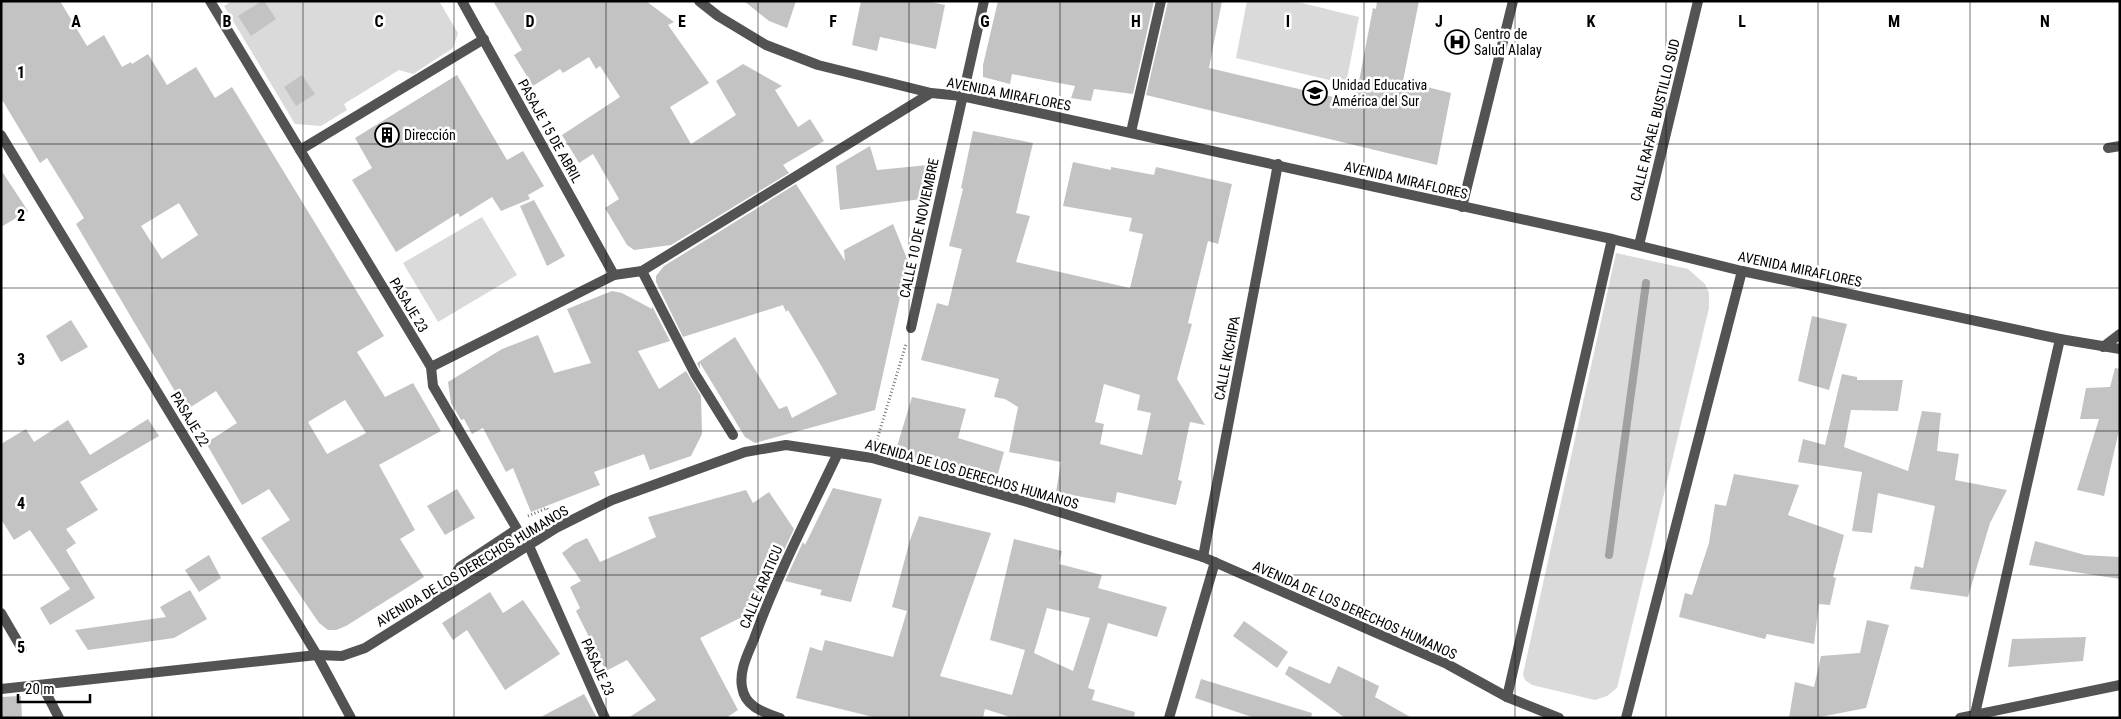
<svg xmlns="http://www.w3.org/2000/svg" width="2121" height="719" viewBox="0 0 2121 719" font-family="'Roboto Condensed',sans-serif">
<rect width="100%" height="100%" fill="#fff"/>
<g fill="#dadada">
<polygon points="232,1 439,1 458,33 453,48 413,74 399,70 344,104 347,110 321,126 295,124 224,6"/>
<polygon points="1247,1 1294,1 1359,17 1346,84 1236,58"/>
<polygon points="482,217 517,275 438,322 403,263"/>
<polygon points="1616,253 1688,269 1705,284 1709,293 1709,308 1617,688 1607,696 1595,700 1532,685 1525,680 1523,674"/>
</g>
<g fill="none" stroke-linecap="round" stroke-linejoin="round">
<polyline stroke="#a1a1a1" stroke-width="8" points="1609,555 1646,283"/>
</g>
<g fill="#c3c3c3" fill-rule="evenodd">
<path d="M1,1h59l27,45 17,-11 18,32 9,-5 1,2 16,-10 19,31 29,-18 19,31 17,-11 152,249 -27,16 28,45 28,-14 28,48 -62,34 36,65 -15,9 24,38 -78,49 -10,4h-8l-9,-7 -58,-85 29,-18 -21,-31 -27,16 -36,-62 31,-20 -21,-32 -30,19 -110,-186 8,-6 -37,-60 -7,5 -39,-65zM179,203l19,32 -36,24 -21,-33zM345,400l21,33 -39,21 -19,-32z"/>
<polygon points="262,1 264,1 276,19 251,36 238,16"/>
<polygon points="493,1 646,1 674,22 668,25 709,83 670,107 691,144 736,115 716,81 743,64 782,86 775,90 798,127 810,119 824,141 783,165 789,173 671,245 634,250 627,245 605,208 619,199 593,154 579,163 562,135 620,97 600,66 596,69 589,57 563,73 560,69 533,86 514,55 522,50"/>
<polygon points="744,1 796,1 787,28 769,21"/>
<polygon points="861,1 927,1 945,5 936,49 880,37 877,51 852,45"/>
<polygon points="998,1 1154,1 1133,94 1094,89 1091,101 1071,98 1075,86 1012,74 1010,84 983,77 983,65"/>
<polygon points="1168,1 1222,1 1209,68 1355,102 1373,8 1376,9 1377,1 1419,1 1403,81 1451,93 1437,165 1146,95"/>
<polygon points="302,75 315,94 296,106 284,87"/>
<polygon points="457,75 507,160 523,151 544,186 528,195 530,199 501,211 492,197 460,217 458,213 396,252 352,180 372,168 355,138"/>
<path d="M973,131l60,12 -17,70 14,3 -14,46 114,26 13,-54 -14,-3 3,-13 -69,-12 10,-44 38,8v-3l43,8 2,-8 76,17 -14,60 -10,-3 -20,82 4,1 -15,55 28,46 -15,-3 -12,58 4,1 -6,24 -59,-13 -2,11 -59,-11 5,-30 -52,-10 9,-45 -13,-8 -11,-2 5,-18 -78,-19 16,-57 11,3 14,-57 -13,-3 14,-57 -2,-1zM1104,384l36,11 -3,15 14,3 -9,42 -42,-11 4,-20 -9,-2z"/>
<polygon points="870,146 877,170 928,165 921,199 840,210 836,166"/>
<polygon points="1,170 28,211 1,227"/>
<polygon points="796,184 845,261 844,250 893,224 908,261 875,410 755,443 745,437 700,363 700,369 697,363 735,337 779,409 787,406 792,418 837,394 822,367 788,310 786,312 783,305 683,337 656,282 656,276 664,266"/>
<polygon points="534,200 565,256 547,266 520,206"/>
<polygon points="612,291 622,293 652,309 652,306 670,341 638,351 659,389 686,371 701,396 702,434 691,456 650,470 644,454 594,472 600,485 531,512 513,468 506,472 483,428 472,434 464,419 461,420 451,403 448,382 502,349 538,335 554,373 591,363 567,309"/>
<polygon points="1812,316 1847,324 1829,390 1798,381"/>
<polygon points="71,320 88,347 61,362 46,336"/>
<polygon points="2115,368 2120,369 2120,426 2104,496 2077,490 2099,419 2080,419 2086,388 2110,387"/>
<polygon points="1842,374 1857,377 1857,380 1903,380 1898,411 1851,410 1844,447 1908,471 1922,411 1941,413 1937,451 1959,454 1955,480 2007,490 1990,523 1968,597 1910,589 1915,566 1923,568 1935,506 1878,493 1872,533 1852,531 1862,472 1798,462 1803,439 1825,445"/>
<polygon points="912,397 966,409 958,438 1004,452 996,481 895,453"/>
<polygon points="148,419 159,436 80,482 98,510 66,529 76,543 66,550 95,598 50,625 40,608 70,589 30,530 14,540 1,519 1,444 26,429 34,442 68,420 90,455"/>
<polygon points="1734,474 1799,485 1788,515 1844,535 1833,577 1836,578 1830,605 1819,604 1814,644 1767,634 1765,639 1679,617 1685,593 1692,595 1709,543 1715,504 1726,506"/>
<polygon points="833,488 882,499 851,602 820,595 822,590 785,581 803,542 805,545"/>
<polygon points="457,489 475,518 445,535 427,506"/>
<polygon points="746,490 753,503 769,492 794,529 771,578 766,577 750,613 700,638 738,710 726,718 628,718 656,700 627,660 606,671 576,611 580,608 570,587 581,581 562,553 574,544 587,538 600,562 656,537 648,517"/>
<path d="M919,516l72,17 -51,143 72,19 13,-45 -35,-10 24,-101 48,12 -3,13 43,11 -4,13 69,19 -10,30 -49,-14 -20,65 7,2 -3,10 43,12 -1,6h-121l-28,-9 -2,9h-106l-81,-20 14,-51 12,4 3,-11 68,17 14,-46 -15,-4 18,-67zM1047,608l43,10 -17,53 -39,-18z"/>
<polygon points="2035,541 2085,555 2120,557 2120,579 2029,565"/>
<polygon points="209,555 221,578 199,592 185,570"/>
<polygon points="190,590 207,619 174,638 88,650 75,630 166,617 160,607"/>
<polygon points="490,592 503,613 523,600 560,654 505,690 467,630 453,640 442,623"/>
<polygon points="1867,620 1889,625 1866,708 1815,718 1789,718 1795,682 1814,687 1821,656 1860,653"/>
<polygon points="1244,621 1288,652 1277,668 1233,636"/>
<polygon points="2086,637 2083,661 2008,667 2012,639"/>
<polygon points="1289,666 1330,684 1338,666 1379,686 1375,697 1412,718 1345,718 1285,674"/>
<polygon points="1201,679 1312,713 1311,718 1255,718 1195,698"/>
<polygon points="584,694 597,718 539,718"/>
<polygon points="21,696 22,718 1,718 1,697"/>
</g>
<g fill="none" stroke-linecap="round" stroke-linejoin="round">
<g stroke="#757575" stroke-width="3" stroke-dasharray="1 2.5" stroke-linecap="butt">
<polyline points="876,443 906,344"/>
<polyline points="528,516 547,508 550,514"/>
</g>
<g stroke="#535353" stroke-width="10">
<polyline points="1131,132 1161,1"/>
<polyline points="1462,207 1513,1"/>
<polyline points="642,271 695,374 733,435"/>
<polyline points="42,685 59,718"/>
</g>
<polyline stroke="#535353" stroke-width="10" points="300,150 484,39"/>
<g stroke="#535353" stroke-width="10">
<polyline points="210,1 431,367 433,386 517,529 460,567 435,604"/>
<polyline points="462,1 614,275"/>
<polyline points="1,135 317,655 351,718"/>
<polyline points="2108,148 2120,146"/>
<polyline points="1639,245 1698,1"/>
<polyline points="911,328 984,1"/>
<polyline points="431,367 614,275 642,271 931,93"/>
<polyline points="529,546 605,718"/>
<polyline points="1203,557 1278,164"/>
<polyline points="1,613 22,649"/>
<polyline points="1975,714 2060,339"/>
<path d="M780,718c-17,-6 -35,-11 -38,-31 -3,-17 6,-33 12,-48 23,-64 55,-125 84,-186"/>
<polyline points="1169,718 1215,562"/>
<polyline points="1960,718 2120,685"/>
</g>
<g stroke="#535353" stroke-width="10">
<polyline points="699,1 718,16 766,45 818,65 931,93 962,96 1612,239 1742,271 2060,339 2120,349"/>
<polyline points="2103,347 2120,334"/>
<polyline points="1,689 317,655 342,656 365,648 556,528 612,500 745,452 786,445 872,458 1024,501 1203,557 1447,664 1507,697 1559,718"/>
<polyline points="1507,697 1612,239"/>
<polyline points="1626,718 1742,271"/>
</g>
</g>
<path fill="none" stroke="#000" stroke-width="1" stroke-opacity="0.55" d="M152,1v717M303,1v717M454,1v717M606,1v717M758,1v717M909,1v717M1060,1v717M1212,1v717M1364,1v717M1515,1v717M1666,1v717M1818,1v717M1970,1v717M1,144h2119M1,288h2119M1,431h2119M1,575h2119"/>
<defs>
<g id="hospital-ring" transform="scale(1.25)"><circle r="9.5" fill="#fff" stroke="#000" stroke-width="1.5"/><path d="M-5-5h3v3.5h4V-5h3V5h-3V1.5h-4V5h-3Z" fill="#000"/></g>
<g id="school-ring" transform="scale(1.25)"><circle r="9.5" fill="#fff" stroke="#000" stroke-width="1.5"/><path d="M0-5L7-2L0 1L-7-2ZM-4 1L0 2.5L4 1V4Q0 6-4 4Z" fill="#000"/></g>
<g id="building-ring" transform="scale(1.25)"><circle r="9.5" fill="#fff" stroke="#000" stroke-width="1.5"/><path d="M-4-6H4V6H1V3H-1V6H-4ZM-2.5-4.3h1.7v1.8h-1.7ZM.8-4.3h1.7v1.8H.8ZM-2.5-1h1.7V.8h-1.7ZM.8-1h1.7V.8H.8Z" fill="#000"/></g>
</defs>
<g fill-rule="evenodd">
<use href="#hospital-ring" x="1457" y="42"/>
<use href="#school-ring" x="1315" y="93"/>
<use href="#building-ring" x="387" y="135"/>
</g>
<g text-anchor="middle" dominant-baseline="central" stroke-width="5" stroke-linejoin="round" paint-order="stroke">
<g font-size="14" fill="#000" stroke="#fff" text-anchor="start">
<text x="1474" y="34">Centro de<tspan x="1474" dy="16">Salud Alalay</tspan></text>
<text x="1332" y="85">Unidad Educativa<tspan x="1332" dy="16">América del Sur</tspan></text>
<text x="404" y="135">Dirección</text>
</g>
<g font-size="14" fill="#000" stroke="#fff">
<text transform="translate(1009 94) rotate(11)">AVENIDA MIRAFLORES</text>
<text transform="translate(1655 120) rotate(-76)">CALLE RAFAEL BUSTILLO SUD</text>
<text transform="translate(550 131) rotate(61)">PASAJE 15 DE ABRIL</text>
<text transform="translate(1406 180) rotate(13)">AVENIDA MIRAFLORES</text>
<text transform="translate(919 228) rotate(-78)">CALLE 10 DE NOVIEMBRE</text>
<text transform="translate(1800 269) rotate(12)">AVENIDA MIRAFLORES</text>
<text transform="translate(409 305) rotate(59)">PASAJE 23</text>
<text transform="translate(1227 358) rotate(-79)">CALLE IKCHIPA</text>
<text transform="translate(190 419) rotate(59)">PASAJE 22</text>
<text transform="translate(972 474) rotate(16)">AVENIDA DE LOS DERECHOS HUMANOS</text>
<text transform="translate(472 566) rotate(-31)">AVENIDA DE LOS DERECHOS HUMANOS</text>
<text transform="translate(761 587) rotate(-67)">CALLE ARATICU</text>
<text transform="translate(1355 610) rotate(24)">AVENIDA DE LOS DERECHOS HUMANOS</text>
<text transform="translate(598 667) rotate(66)">PASAJE 23</text>
</g>
</g>
<g font-size="16" text-anchor="middle" font-weight="bold" fill="#000" stroke="#fff" stroke-width="5" stroke-linejoin="round" paint-order="stroke">
<text x="76" y="27">A</text>
<text x="227" y="27">B</text>
<text x="379" y="27">C</text>
<text x="530" y="27">D</text>
<text x="682" y="27">E</text>
<text x="833" y="27">F</text>
<text x="985" y="27">G</text>
<text x="1136" y="27">H</text>
<text x="1288" y="27">I</text>
<text x="1439" y="27">J</text>
<text x="1591" y="27">K</text>
<text x="1742" y="27">L</text>
<text x="1894" y="27">M</text>
<text x="2045" y="27">N</text>
<text x="21" y="78">1</text>
<text x="21" y="221">2</text>
<text x="21" y="365">3</text>
<text x="21" y="509">4</text>
<text x="21" y="653">5</text>
</g>
<rect width="2121" height="719" fill="none" stroke="#000000" stroke-width="5"/>
<path d="M18 694v8h72v-8" fill="none" stroke="#000000" stroke-width="2.5"/>
<text x="25" y="694" font-size="15" fill="#000000" stroke="#ffffff" stroke-width="4" paint-order="stroke">20 m</text>
</svg>
